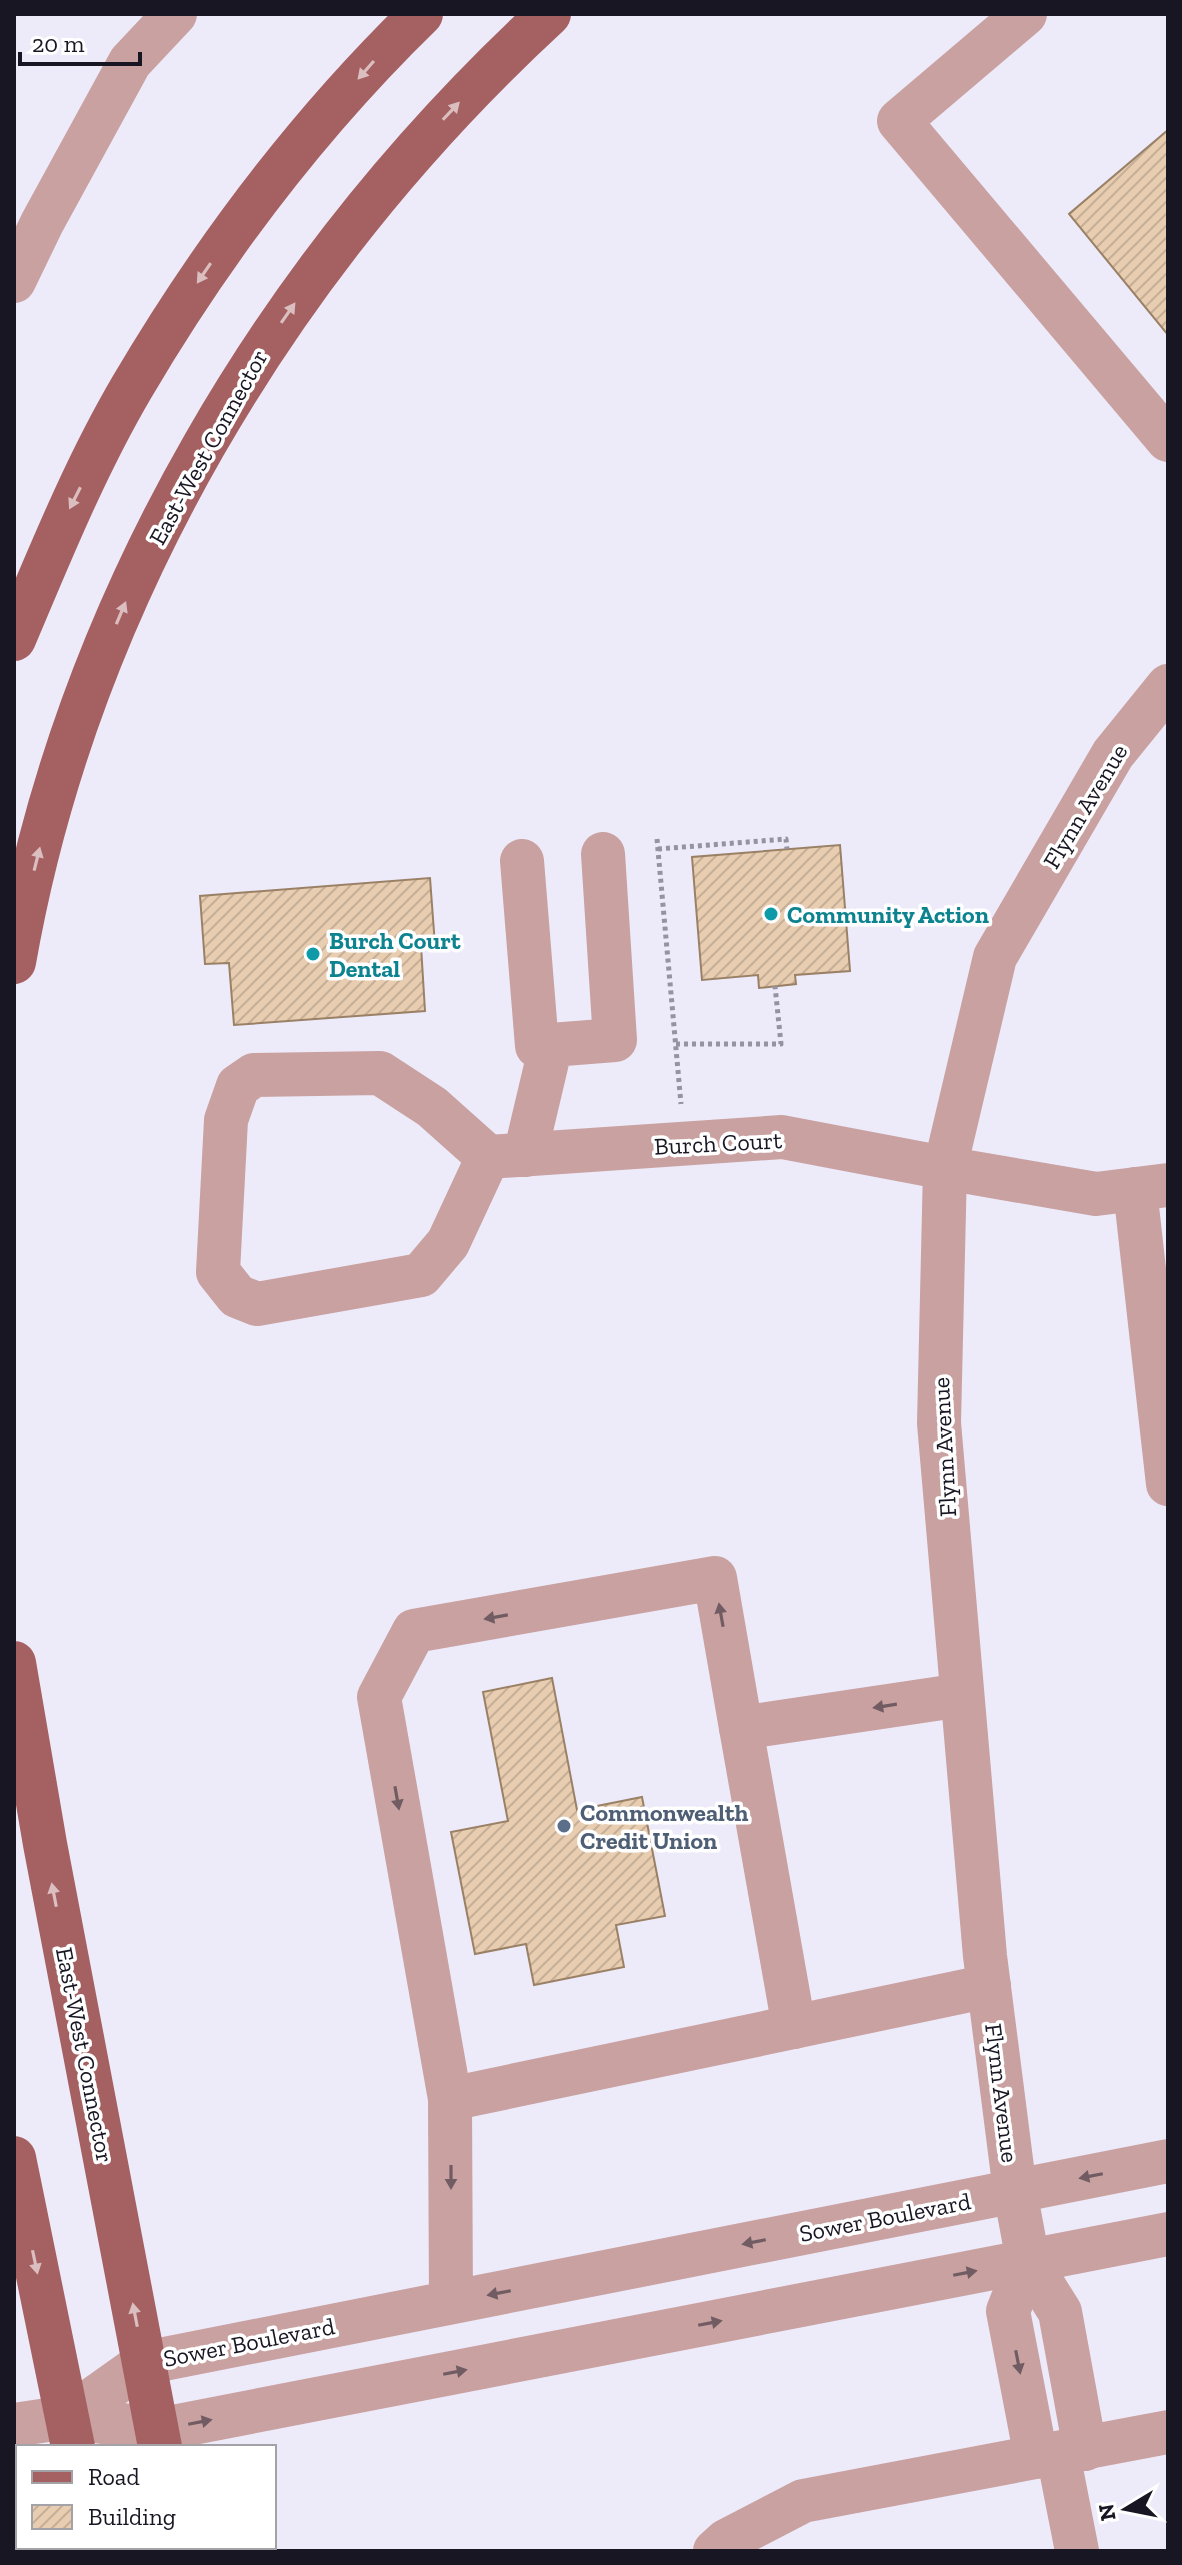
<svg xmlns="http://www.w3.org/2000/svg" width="1182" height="2565" viewBox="0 0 1182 2565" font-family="'Zilla Slab',serif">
<defs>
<pattern id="building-hatch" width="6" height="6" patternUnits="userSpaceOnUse" patternTransform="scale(2)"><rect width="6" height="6" fill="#e8cdb0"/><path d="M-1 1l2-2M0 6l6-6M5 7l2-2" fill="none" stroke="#c6af97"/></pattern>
</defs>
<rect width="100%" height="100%" fill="#edebfa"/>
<g fill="url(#building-hatch)" stroke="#9a8166" stroke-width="2">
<polygon points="1168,130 1168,335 1069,214"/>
<polygon points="840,845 850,971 795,975 796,984 759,988 758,975 702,980 692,857"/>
<polygon points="430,878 435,945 421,946 425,1011 234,1025 229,963 205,964 200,896"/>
<polygon points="552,1678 577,1810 642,1797 665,1916 616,1925 624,1967 534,1985 526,1944 475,1954 451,1832 508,1821 483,1692"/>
</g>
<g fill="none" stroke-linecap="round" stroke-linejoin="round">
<g stroke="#9593a0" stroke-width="5" stroke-dasharray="4 4" stroke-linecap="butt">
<polyline points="657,839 681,1104"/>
<polyline points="658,849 786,839 787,849"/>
<polyline points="676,1044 781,1044 775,986"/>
</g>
<g stroke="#c9a1a1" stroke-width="44">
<polyline points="1025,14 899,121 1168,440"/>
<polyline points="14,281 42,223 130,62 175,14"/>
<polyline points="522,861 537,1046 551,1045"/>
<polygon points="380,1073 432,1107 488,1157 448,1243 421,1275 257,1304 237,1296 218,1272 226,1120 238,1086 254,1075"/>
<polyline points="525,1155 551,1045 615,1040 603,854"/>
<polyline points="488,1157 782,1137 945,1168 1096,1194 1168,1185"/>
<polyline points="1135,1189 1168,1484"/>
<polyline points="741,1728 794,2027"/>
<polyline points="450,2099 989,1986"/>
<polyline points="1028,2261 1008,2311 1036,2457"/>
<polyline points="451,2302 450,2099 379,1697 414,1631 715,1578 741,1728 962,1695"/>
<polyline points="68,2417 144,2363 1168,2161"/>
<polyline points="14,2425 68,2417 157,2430 1168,2234"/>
<polyline points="1085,2449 1060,2312 1028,2261 1015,2191 985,1956 939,1423 945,1168 995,957 1113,754 1168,686"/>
<polyline points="1058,2454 1077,2551"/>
<polyline points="715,2551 726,2541 803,2501 1168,2432"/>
</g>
<g stroke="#a56062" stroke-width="44">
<path d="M14,639c36,-85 71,-172 118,-252 80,-136 176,-263 289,-373"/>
<path d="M14,962c64,-364 265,-699 535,-948"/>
<polyline points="14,1663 45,1844 160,2447"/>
<polyline points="14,2158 73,2447"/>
<polyline points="92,2547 93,2551"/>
<polyline points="180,2547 181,2551"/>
</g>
</g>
<defs><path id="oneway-solid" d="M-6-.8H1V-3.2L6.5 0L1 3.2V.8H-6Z" transform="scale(2)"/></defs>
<g fill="#dbbfc0">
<use href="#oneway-solid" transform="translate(366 70) rotate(131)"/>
<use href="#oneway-solid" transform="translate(451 111) rotate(-47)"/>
<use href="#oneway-solid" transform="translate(204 273) rotate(124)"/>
<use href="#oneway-solid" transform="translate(288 313) rotate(-55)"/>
<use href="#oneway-solid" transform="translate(75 498) rotate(117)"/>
<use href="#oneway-solid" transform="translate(121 613) rotate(-67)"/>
<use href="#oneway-solid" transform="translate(37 859) rotate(-76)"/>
<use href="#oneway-solid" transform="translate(54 1895) rotate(-101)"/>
<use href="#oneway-solid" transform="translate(35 2262) rotate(78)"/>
<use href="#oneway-solid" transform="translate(135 2315) rotate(-101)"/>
</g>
<g fill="#705c62">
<use href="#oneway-solid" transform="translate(721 1615) rotate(-100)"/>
<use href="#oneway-solid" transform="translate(496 1617) rotate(170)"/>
<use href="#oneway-solid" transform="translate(885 1706) rotate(171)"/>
<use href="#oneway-solid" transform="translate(397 1798) rotate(80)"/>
<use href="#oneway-solid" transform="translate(1091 2176) rotate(169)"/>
<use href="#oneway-solid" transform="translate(451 2177) rotate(90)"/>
<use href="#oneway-solid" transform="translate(754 2242) rotate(169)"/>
<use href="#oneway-solid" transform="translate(965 2273) rotate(-11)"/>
<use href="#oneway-solid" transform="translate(499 2293) rotate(169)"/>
<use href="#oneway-solid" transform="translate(710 2323) rotate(-11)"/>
<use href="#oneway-solid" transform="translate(1018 2362) rotate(79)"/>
<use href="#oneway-solid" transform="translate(455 2372) rotate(-11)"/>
<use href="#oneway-solid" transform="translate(200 2422) rotate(-11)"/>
</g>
<g fill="#0f9aa8" stroke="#fff" stroke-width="3">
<circle cx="771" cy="914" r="8"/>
<circle cx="313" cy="954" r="8"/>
</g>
<circle fill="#5c6f8a" stroke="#fff" stroke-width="3" cx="564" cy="1826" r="8"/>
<g text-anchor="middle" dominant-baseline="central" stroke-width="7" stroke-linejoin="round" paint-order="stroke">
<g font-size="24" fill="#181622" stroke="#fff">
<text transform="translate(208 447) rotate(-61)">East-West Connector</text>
<text transform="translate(1085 806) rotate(-59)">Flynn Avenue</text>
<text transform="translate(718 1143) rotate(-3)">Burch Court</text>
<text transform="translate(944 1447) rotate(-93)">Flynn Avenue</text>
<text transform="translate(85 2055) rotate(79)">East-West Connector</text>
<text transform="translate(1002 2093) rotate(83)">Flynn Avenue</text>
<text transform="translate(885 2217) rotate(-11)">Sower Boulevard</text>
<text transform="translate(249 2342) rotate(-11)">Sower Boulevard</text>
</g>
<g font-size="24" font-weight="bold" fill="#0d838f" stroke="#fff" text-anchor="start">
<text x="787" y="914">Community Action</text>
<text x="329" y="940">Burch Court<tspan x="329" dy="28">Dental</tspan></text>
</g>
<g font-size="24" font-weight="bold" fill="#4e5e75" stroke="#fff" text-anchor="start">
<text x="580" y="1812">Commonwealth<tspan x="580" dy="28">Credit Union</tspan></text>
</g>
</g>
<rect width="1182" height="2565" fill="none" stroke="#181622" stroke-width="32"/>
<rect x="16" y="2445" width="260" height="104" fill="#ffffff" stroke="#a3a2a7" stroke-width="2"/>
<rect x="32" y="2471" width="40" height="12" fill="#a56062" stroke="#a3a2a7" stroke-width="2"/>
<text x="88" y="2485" font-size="24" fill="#181622">Road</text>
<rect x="32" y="2505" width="40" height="24" fill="url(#building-hatch)" stroke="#a3a2a7" stroke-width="2"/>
<text x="88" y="2525" font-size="24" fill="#181622">Building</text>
<g transform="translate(1126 2509) rotate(260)" stroke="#ffffff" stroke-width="6" paint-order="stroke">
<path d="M0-6L14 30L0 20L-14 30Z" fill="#181622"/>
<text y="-12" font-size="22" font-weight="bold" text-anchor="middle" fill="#181622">N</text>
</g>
<path d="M20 52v12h120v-12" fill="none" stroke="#181622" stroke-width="4"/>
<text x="32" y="52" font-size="24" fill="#181622" stroke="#ffffff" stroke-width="6" paint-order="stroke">20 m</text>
</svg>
